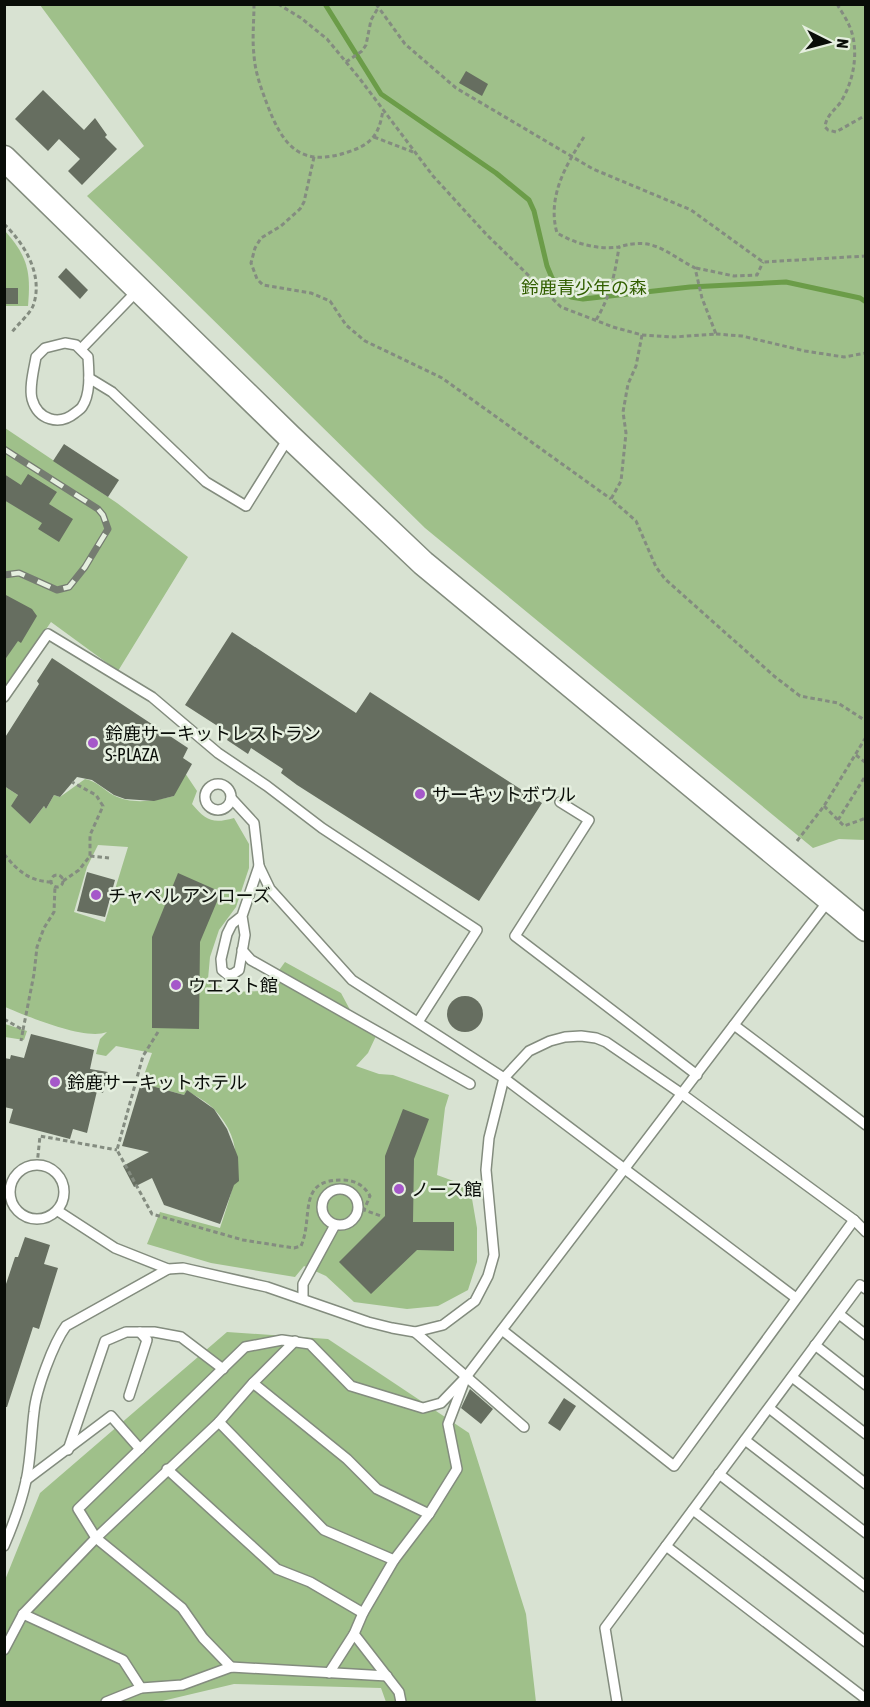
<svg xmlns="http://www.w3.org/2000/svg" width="870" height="1707" viewBox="0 0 870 1707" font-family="'Asap Condensed','Noto Sans JP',sans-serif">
<rect width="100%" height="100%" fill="#d8e2d2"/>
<g fill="#9fc08a" fill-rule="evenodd">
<polygon points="40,5 865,5 865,840 839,839 813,848 425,528 87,196 144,146"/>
<path d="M4,230c24,26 27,42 24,76h-23z"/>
<polygon points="5,428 117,503 188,557 118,671 51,622 5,688"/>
<path d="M181,767l16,24 -5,13c14,17 21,20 42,14l15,26v24l-13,39 -17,23 -9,27 -2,22 21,13 35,-1 21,-29 56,31 15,28 20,15 -8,17 -12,13 23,8 14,1 56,20 -4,13 -8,67 33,12 7,41v34l-9,28 -30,16 -31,3 -53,-7 -28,-26 -22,-10 -9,11 -84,-14 -64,-19 13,-32 60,16c14,-43 30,-81 -6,-119 -7,-7 -18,-13 -27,-18l-3,4 -43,-12 11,-30 -36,-7 -10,10 -10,-2 4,-15 7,-7c-22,9 -80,-16 -102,-25l-1,-221 14,9 -6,11 18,18 14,-18 2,3 8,-14 6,2 25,-18c11,2 18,10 28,16 19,10 41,6 61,1zM98,845l30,2 -23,75 -31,-10 13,-45z"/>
<polygon points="5,1024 27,1031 24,1040 5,1037"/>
<polygon points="227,1332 328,1339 469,1433 526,1614 536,1702 386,1702 381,1688 234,1684 158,1702 5,1702 5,1580 40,1493"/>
</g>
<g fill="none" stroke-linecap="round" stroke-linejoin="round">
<polyline stroke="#6b9c48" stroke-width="5" points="325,4 381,94 496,173 529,200 534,211 547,266 552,278 560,290 571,297 583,299 690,287 786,282 860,298 866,302"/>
</g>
<g fill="#666e60">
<polygon points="466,71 488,84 482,96 459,83"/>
<polygon points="43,90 84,130 95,118 107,135 105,137 117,149 82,185 68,171 80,159 59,139 48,151 15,119"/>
<polygon points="66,268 88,290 80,299 58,277"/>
<rect x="4" y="288" width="14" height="16"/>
<polygon points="64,444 119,480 108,497 53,461"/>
<polygon points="4,474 21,485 28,474 57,492 49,504 73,519 59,542 38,529 42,523 4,500"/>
<polygon points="4,594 32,609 37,616 21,643 18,641 4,661"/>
<polygon points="232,632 356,713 370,692 542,803 479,901 297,785 281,773 283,769 251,748 248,754 227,740 230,734 185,705"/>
<polygon points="52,658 188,748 183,758 192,764 174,796 154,801 125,799 114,795 92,780 77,777 60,797 54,795 46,809 44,806 30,824 11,806 18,795 4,786 4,739 39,684 37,681"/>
<polygon points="87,872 115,880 105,917 77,911"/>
<polygon points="178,873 221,892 200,942 199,1029 152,1028 152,937"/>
<circle cx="465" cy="1014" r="18"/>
<polygon points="31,1034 94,1050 90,1069 108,1072 103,1093 97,1091 87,1133 73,1129 70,1139 9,1123 13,1109 4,1107 4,1058 10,1059 11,1055 24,1058"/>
<polygon points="141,1083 184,1095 187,1090 214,1109 227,1129 238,1157 239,1181 234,1185 220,1224 164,1205 152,1178 134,1187 123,1166 149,1152 122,1146"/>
<polygon points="403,1109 429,1119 414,1159 413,1222 454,1222 454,1251 417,1250 371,1294 339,1262 385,1216 385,1156"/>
<polygon points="25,1237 50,1245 44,1264 58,1268 39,1329 33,1327 7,1407 4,1407 4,1290 15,1257 18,1257"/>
<polygon points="470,1389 493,1409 481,1424 461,1408"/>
<polygon points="564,1398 576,1406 560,1431 548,1423"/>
</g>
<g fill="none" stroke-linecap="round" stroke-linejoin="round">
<g stroke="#838c7e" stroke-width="12">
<g id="service">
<path d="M65,343l11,2 12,12c1,15 3,37 -6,50 -2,3 -5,4 -7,6 -16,13 -37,7 -43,-14 -3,-12 2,-30 4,-42l9,-9z"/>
<polyline points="81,349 138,290"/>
<polyline points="89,378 112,392 206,482 246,506 289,437"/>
<polyline points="4,697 48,634 152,697 218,753 267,786 322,828 477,930 418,1022"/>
<circle cx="218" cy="797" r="13"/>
<polyline points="231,798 254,823 259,866 270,889 352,980 504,1078 796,1298"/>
<polyline points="560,802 589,820 515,936 697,1075"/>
<polyline points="242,916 245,935 239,970 233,974 228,975 222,970 221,959 227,934 232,924 242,916 259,866"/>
<polyline points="242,950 251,960 470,1084"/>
<polyline points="734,1025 866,1125"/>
<circle cx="37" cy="1192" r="27"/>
<circle cx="340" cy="1207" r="18"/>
<polyline points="58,1211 115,1248 168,1269 183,1268 267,1287 368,1322 392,1328 415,1332 443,1325 475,1301 488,1276 494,1255 486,1170 489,1138 504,1078 529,1051 550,1041 565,1037 581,1036 596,1038 606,1042 682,1094 854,1220 866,1232"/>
<polyline points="303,1298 303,1284 335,1225"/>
<polyline points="839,1314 866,1335"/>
<polyline points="502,1330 674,1466 854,1220"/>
<polyline points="415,1332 524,1427"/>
<polyline points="815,1345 866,1385"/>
<polyline points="792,1377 866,1434"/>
<polyline points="253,1383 347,1459 377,1489 429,1514"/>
<polyline points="129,1396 147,1340 140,1332"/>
<polyline points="769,1408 866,1484"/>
<polyline points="219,1422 324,1530 394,1560"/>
<polyline points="745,1440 866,1533"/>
<polyline points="68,1450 105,1341 126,1332 154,1332 181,1337 223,1369"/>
<polyline points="167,1469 277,1569 310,1582 363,1613"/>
<polyline points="719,1474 866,1587"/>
<polyline points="26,1480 111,1416 140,1449"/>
<polyline points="693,1510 866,1642"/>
<path d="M4,1546c9,-21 17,-42 22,-65 5,-23 5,-46 8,-69 2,-22 19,-68 32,-86l102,-57"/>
<polyline points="666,1546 866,1699"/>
<polyline points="23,1614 123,1660 141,1688"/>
<polyline points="354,1634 399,1692 401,1702"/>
<polyline points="4,1650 23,1614 96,1538 219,1422 253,1383 295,1341"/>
<polyline points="231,1667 203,1638 182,1608 96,1538 78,1509 245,1347 282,1340 310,1344 351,1386 423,1408 441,1403 466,1377 829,900"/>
<polyline points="329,1673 354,1634 363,1613 394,1560 429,1514 457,1469 448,1424 464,1382"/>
<polyline points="106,1702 141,1688 182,1685 231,1667 387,1676"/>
<polyline points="617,1702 605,1628 860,1285 866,1289"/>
</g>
</g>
<g stroke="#838c7e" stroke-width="27">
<polyline id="tertiary" points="4,158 289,436 423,563 866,929"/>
</g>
<g stroke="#848c80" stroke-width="3" stroke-dasharray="4.5 3" stroke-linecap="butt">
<path d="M254,4c0,17 -2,35 0,51 1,17 7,33 13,49 16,42 33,64 81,48 24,-8 31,-17 35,-42"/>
<path d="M278,4l23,14 26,21 33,40 73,97 53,58 75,73 52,20 29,8 32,2 42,-3 -14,-36 -7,-30c-29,-15 -41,-32 -76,-21"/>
<polyline points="376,4 405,44 456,88 593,169 691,210 763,262 866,256"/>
<path d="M837,4c4,7 9,14 12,21 11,24 5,57 -9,78 -6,8 -14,13 -15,24l3,3 8,2 30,-17"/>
<polyline points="346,62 362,51 366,45 371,20 378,8"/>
<polyline points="374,137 413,152"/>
<path d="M584,137c-19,29 -37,61 -27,96 19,11 41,17 62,14 -4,27 -9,50 -23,73"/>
<polyline points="314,157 304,202 300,209 281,226 261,238 255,248 251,263 257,279 263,285 311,293 330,301 346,325 365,341 442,378 611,499"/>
<path d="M4,224c21,20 40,52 29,82 -4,9 -15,18 -21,26"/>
<polyline points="696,268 734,276 757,275 763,262"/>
<polyline points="716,334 742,336 805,351 844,357 866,353"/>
<polyline points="642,335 636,366 628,384 623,412 626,433 621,481 611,499 636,521 656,567 665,579 774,676 800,696 838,703 866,721"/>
<polyline points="856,755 866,763"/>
<polyline points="824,806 844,826 866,818"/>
<polyline points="838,820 866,775"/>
<polyline points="797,841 824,806 866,737"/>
<path d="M4,854c14,17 25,27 47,28"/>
<polyline points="90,856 109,858"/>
<circle cx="57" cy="881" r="6"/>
<polyline points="63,881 79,870 90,856 90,835 103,806 96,795 72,782"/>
<polyline points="4,1019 23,1030 21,1041"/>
<polyline points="23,1030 34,974 37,947 44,928 54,912 55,886"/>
<path d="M158,1032l-15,24 -26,94 35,64 91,26 51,8 7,-2c13,-29 -5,-67 42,-66 11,0 21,5 27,16l-6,14 17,6"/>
<polyline points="37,1165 40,1136 117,1150"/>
</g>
<use href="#service" stroke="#fff" stroke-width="9"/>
<use href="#tertiary" stroke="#fff" stroke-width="24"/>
<g stroke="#757c71" stroke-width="7">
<polyline id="rail" points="4,449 98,509 103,515 108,529 85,567 69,587 57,590 19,573 4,575"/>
</g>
<use href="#rail" stroke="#e5efdf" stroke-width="4.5" stroke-dasharray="14" stroke-linecap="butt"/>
</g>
<g fill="#a558c9" stroke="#e5efdf" stroke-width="2">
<circle cx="93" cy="743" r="6"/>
<circle cx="420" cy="794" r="6"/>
<circle cx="96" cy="895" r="6"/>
<circle cx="176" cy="985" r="6"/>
<circle cx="55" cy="1082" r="6"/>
<circle cx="399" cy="1189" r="6"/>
</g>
<g text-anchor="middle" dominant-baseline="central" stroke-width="5" stroke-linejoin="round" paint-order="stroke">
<g font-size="18" fill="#325f00" stroke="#e5efdf">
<text x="584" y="287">鈴鹿青少年の森</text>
</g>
<g font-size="18" fill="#090d08" stroke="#e5efdf" text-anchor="start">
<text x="105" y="733">鈴鹿サーキットレストラン<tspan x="105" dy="21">S-PLAZA</tspan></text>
<text x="432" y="794">サーキットボウル</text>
<text x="108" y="895">チャペル アンローズ</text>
<text x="188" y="985">ウエスト館</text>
<text x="67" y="1082">鈴鹿サーキットホテル</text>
<text x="411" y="1189">ノース館</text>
</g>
</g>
<rect width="870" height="1707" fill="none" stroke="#090d08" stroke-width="12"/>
<g transform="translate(828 42) rotate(96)" stroke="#e5efdf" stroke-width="4.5" paint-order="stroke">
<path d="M0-4.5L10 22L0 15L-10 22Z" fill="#090d08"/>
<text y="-9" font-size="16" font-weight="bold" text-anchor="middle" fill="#090d08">N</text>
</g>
</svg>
